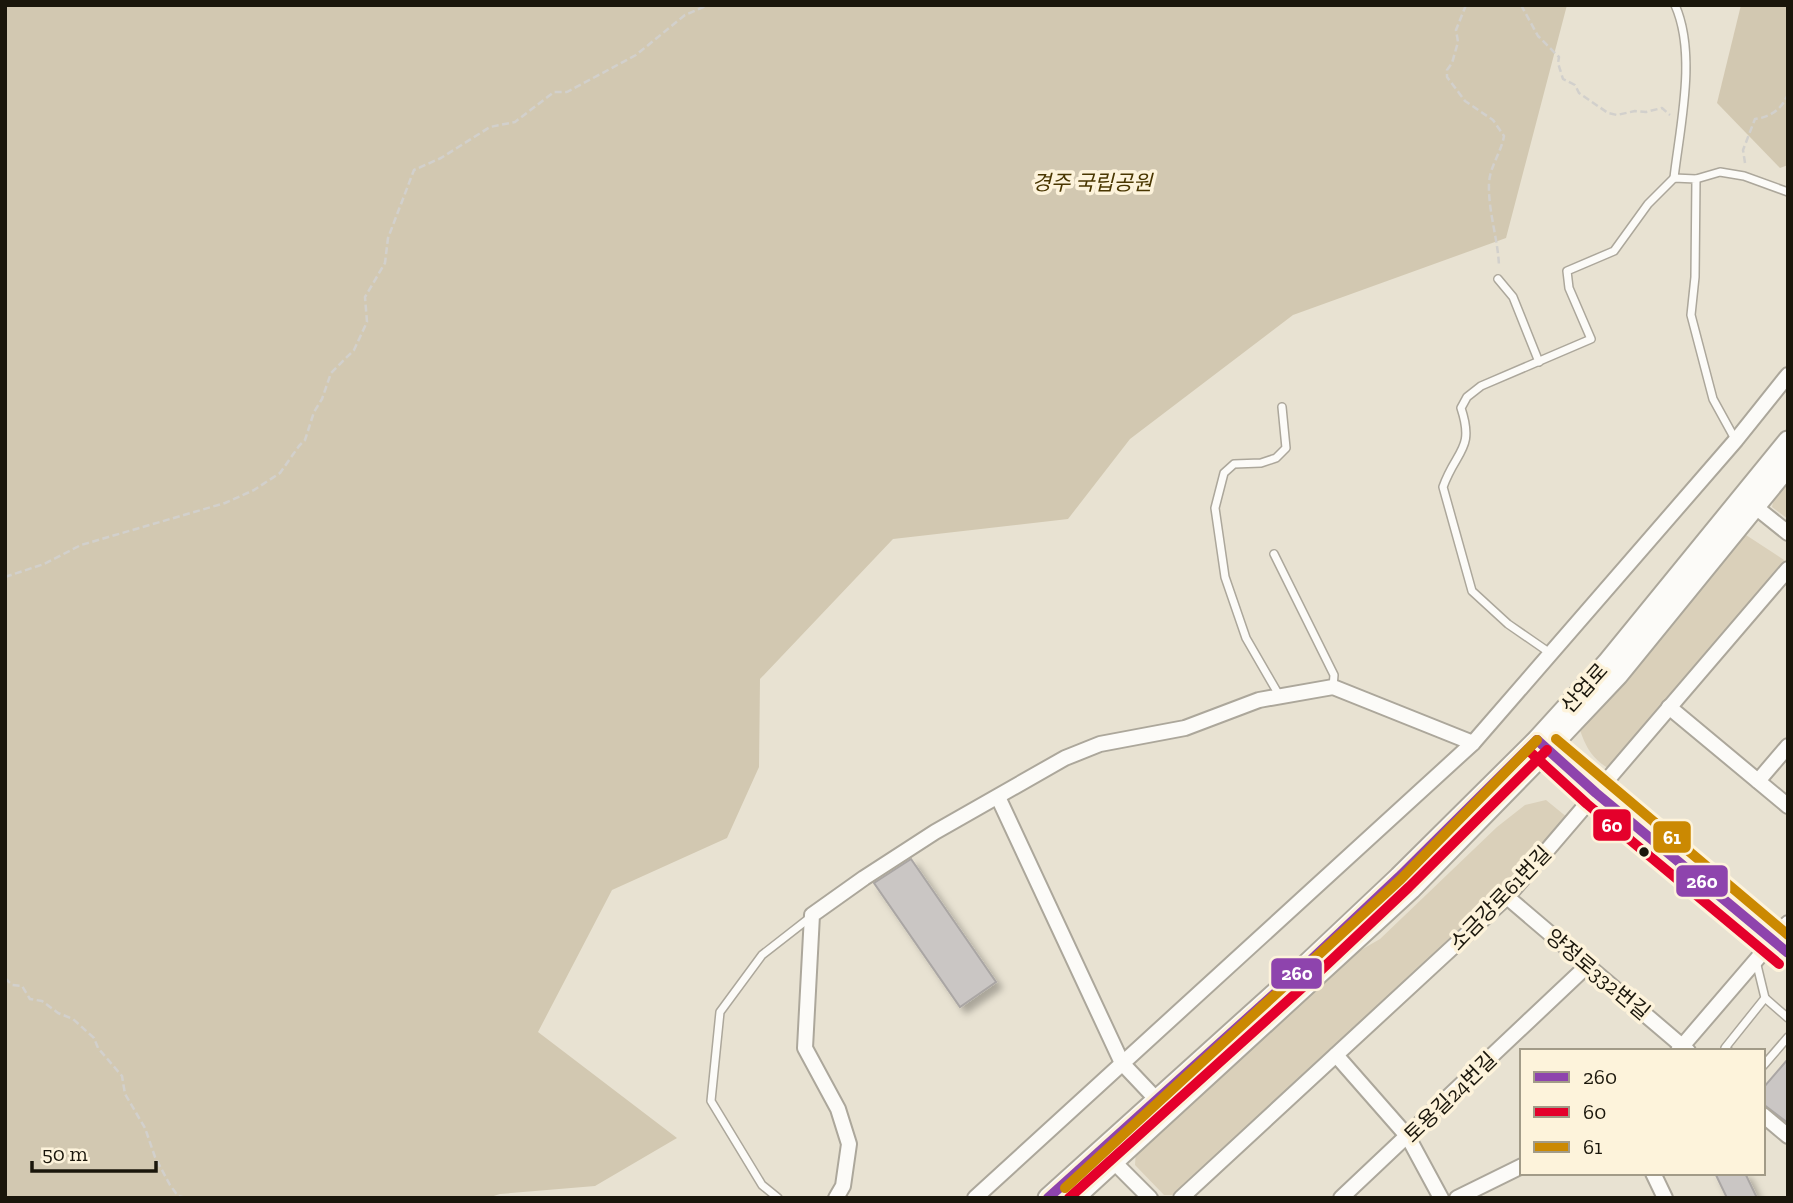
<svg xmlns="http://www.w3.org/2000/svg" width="1793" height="1203" viewBox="0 0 1793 1203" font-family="'Zilla Slab','Noto Sans KR',serif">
<defs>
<filter id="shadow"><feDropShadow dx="6" dy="6" stdDeviation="3.5" flood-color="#0004"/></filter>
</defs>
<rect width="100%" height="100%" fill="#e8e2d2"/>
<g fill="#dad0ba">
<polygon points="1788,481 1788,519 1772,507 1774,498"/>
<path d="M1739,533l7,2 38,25 -2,7 -171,203c-18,-10 -25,-22 -31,-40z"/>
<polygon points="1546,800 1568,818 1504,893 1295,1081 1177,1195 1164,1195 1135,1165 1136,1149 1340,962 1380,939 1497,827 1525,805"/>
</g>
<g fill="#d2c8b1">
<polygon points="5,5 1567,5 1506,238 1293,315 1130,439 1068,519 893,539 760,679 759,767 727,838 612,890 538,1032 677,1138 595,1186 500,1194 487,1198 5,1198"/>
<polygon points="1741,5 1788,5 1788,165 1780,168 1717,103"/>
</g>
<g fill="#cac6c4" stroke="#aaa6a4" stroke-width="2" filter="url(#shadow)">
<polygon points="911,859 996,982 960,1007 874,883"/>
<polygon points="1788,1059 1788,1123 1763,1104 1763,1088"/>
<polygon points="1715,1173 1745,1173 1757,1198 1727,1198"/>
</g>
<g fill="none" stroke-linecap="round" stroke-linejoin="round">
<g stroke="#aca79b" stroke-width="10">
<g id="lane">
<path d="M1674,178c6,-52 23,-124 1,-173"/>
<polyline points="1696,179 1720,172 1744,176 1788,192"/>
<polyline points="1498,279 1513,297 1539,362"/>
<polyline points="1274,554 1334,675 1333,687"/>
<path d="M1550,653l-42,-29 -36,-33 -29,-104c13,-37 32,-37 18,-79l6,-11 14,-11 110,-47 -22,-51 -2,-17 47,-20 34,-47 26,-26 22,1 -1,98 -4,38 22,84 22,40"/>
<polyline points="1279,695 1246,638 1225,577 1215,508 1224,473 1234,464 1261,463 1276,458 1286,448 1282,407"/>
<polyline points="1765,998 1788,1018"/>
<polyline points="1729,1051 1725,1048 1765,998 1756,961"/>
<polyline points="1763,1066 1788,1037"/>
<polyline points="778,1198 762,1185 711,1101 720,1012 762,955 812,916"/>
</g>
</g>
<g stroke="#aca79b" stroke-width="18">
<g id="street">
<polyline points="1748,501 1788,533"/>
<polyline points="1669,707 1788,806"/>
<polyline points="1758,781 1788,746"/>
<polyline points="998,797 1122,1063 1157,1100"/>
<polyline points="1507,897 1688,1051"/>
<polyline points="1678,1051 1788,923"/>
<polyline points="1336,1055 1408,1137 1441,1198"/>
<polyline points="1763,1115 1788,1136"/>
<polyline points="1114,1162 1150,1198"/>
<polyline points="1653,1173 1665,1198"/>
<polyline points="836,1198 843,1186 849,1144 838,1109 805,1048 812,915 864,878 935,832 1065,758 1100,744 1185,728 1259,700 1333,687 1473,743"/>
<polyline points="975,1198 1473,743 1736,440 1788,375"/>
<polyline points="1181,1198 1507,897 1788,569"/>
<polyline points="1341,1198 1588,965"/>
<polyline points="1457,1198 1522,1166"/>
</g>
</g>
<g stroke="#aca79b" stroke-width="23">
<g id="secondary">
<polyline points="1538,741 1596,793 1788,953"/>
<polyline points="1048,1198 1293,977 1399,877 1537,740 1607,663 1788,441"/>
<polyline points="1074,1198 1411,889 1547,750 1618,675 1788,466"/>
</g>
</g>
<g stroke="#d2d0cc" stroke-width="2.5" stroke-dasharray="7 3.5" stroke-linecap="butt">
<path d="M1466,5l-10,25 2,12 -6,21 -5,7v7l18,24 28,19 11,16c-3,17 -14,30 -15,47 -1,28 9,56 10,83"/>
<polyline points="1521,5 1538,36 1559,57 1558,63 1563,79 1575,85 1579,93 1608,113 1617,115 1635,111 1646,112 1662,108 1670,115"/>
<path d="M1745,163l-2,-13 12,-31c16,-2 27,-10 33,-25"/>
<polyline points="5,577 44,564 81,545 225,503 254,490 280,473 299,446 305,440 314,412 322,399 331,373 354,350 367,322 365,297 385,263 388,238 414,170 441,158 490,127 515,122 554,92 567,92 636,55 685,15 708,5"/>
<polyline points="5,978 12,985 22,986 30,999 42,1001 58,1013 73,1019 94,1038 98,1048 122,1076 125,1094 145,1128 155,1157 170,1185 178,1196 187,1198"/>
</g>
<use href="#lane" stroke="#fcfbf8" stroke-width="7"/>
<use href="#street" stroke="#fcfbf8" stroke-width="14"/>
<use href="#secondary" stroke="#fcfbf8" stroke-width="19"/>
<g stroke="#fdf3db" stroke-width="16">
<g id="bus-1">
<polyline points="1537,740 1596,793 1788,953"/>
<polyline points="1048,1198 1293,977 1399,877 1537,740"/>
</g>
</g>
<g stroke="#fdf3db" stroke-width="16">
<g id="bus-2">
<polyline points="1528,750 1587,804 1779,964"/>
<polyline points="1069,1198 1303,987 1409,887 1547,750"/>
</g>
</g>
<g stroke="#fdf3db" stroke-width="16">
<g id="bus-3">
<polyline points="1556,739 1788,935"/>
<polyline points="1065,1188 1401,879 1537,740"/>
</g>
</g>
<use href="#bus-1" stroke="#8e44ad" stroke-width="10"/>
<use href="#bus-2" stroke="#e4002b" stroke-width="10"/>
<use href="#bus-3" stroke="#cb8902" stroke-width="10"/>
</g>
<circle fill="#1a160b" stroke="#fdf3db" stroke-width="2.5" cx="1644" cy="852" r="6"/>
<g text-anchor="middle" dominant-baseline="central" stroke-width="7" stroke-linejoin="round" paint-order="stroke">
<g font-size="21" font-style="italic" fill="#493600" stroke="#fdf3db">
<text x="1092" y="182">경주 국립공원</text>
</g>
<g font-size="21" fill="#1a160b" stroke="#fdf3db">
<text transform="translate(1584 688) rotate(-48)">산업로</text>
<text transform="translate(1500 898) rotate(-46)">소금강로61번길</text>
<text transform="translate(1598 974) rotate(40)">양정로332번길</text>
<text transform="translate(1450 1097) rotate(-44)">토용길24번길</text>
</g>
</g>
<g stroke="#fdf3db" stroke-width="2.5">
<rect x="1592" y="808" width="40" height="34" rx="7" fill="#e4002b"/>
<rect x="1652" y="820" width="40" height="34" rx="7" fill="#cb8902"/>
<rect x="1675" y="864" width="54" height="34" rx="7" fill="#8e44ad"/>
<rect x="1270" y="957" width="53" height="33" rx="7" fill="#8e44ad"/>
</g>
<g font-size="19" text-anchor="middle" font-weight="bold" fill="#fff">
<text x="1612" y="832">60</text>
<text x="1672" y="844">61</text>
<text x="1702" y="888">260</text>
<text x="1297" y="980">260</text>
</g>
<rect width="1793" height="1203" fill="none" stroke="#1a160b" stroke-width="14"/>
<rect x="1520" y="1049" width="245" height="126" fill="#fdf3db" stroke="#a29b88" stroke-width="2"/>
<rect x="1534" y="1072" width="35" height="10" fill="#8e44ad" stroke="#a29b88" stroke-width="2"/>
<text x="1583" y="1084" font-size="21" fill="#1a160b">260</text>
<rect x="1534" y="1107" width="35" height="10" fill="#e4002b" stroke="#a29b88" stroke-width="2"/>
<text x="1583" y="1119" font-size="21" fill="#1a160b">60</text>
<rect x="1534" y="1142" width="35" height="10" fill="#cb8902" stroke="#a29b88" stroke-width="2"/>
<text x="1583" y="1154" font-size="21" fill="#1a160b">61</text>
<path d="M32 1161v10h124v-10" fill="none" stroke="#1a160b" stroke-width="3.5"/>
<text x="42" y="1161" font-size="21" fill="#1a160b" stroke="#fdf3db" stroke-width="5" paint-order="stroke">50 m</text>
</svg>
